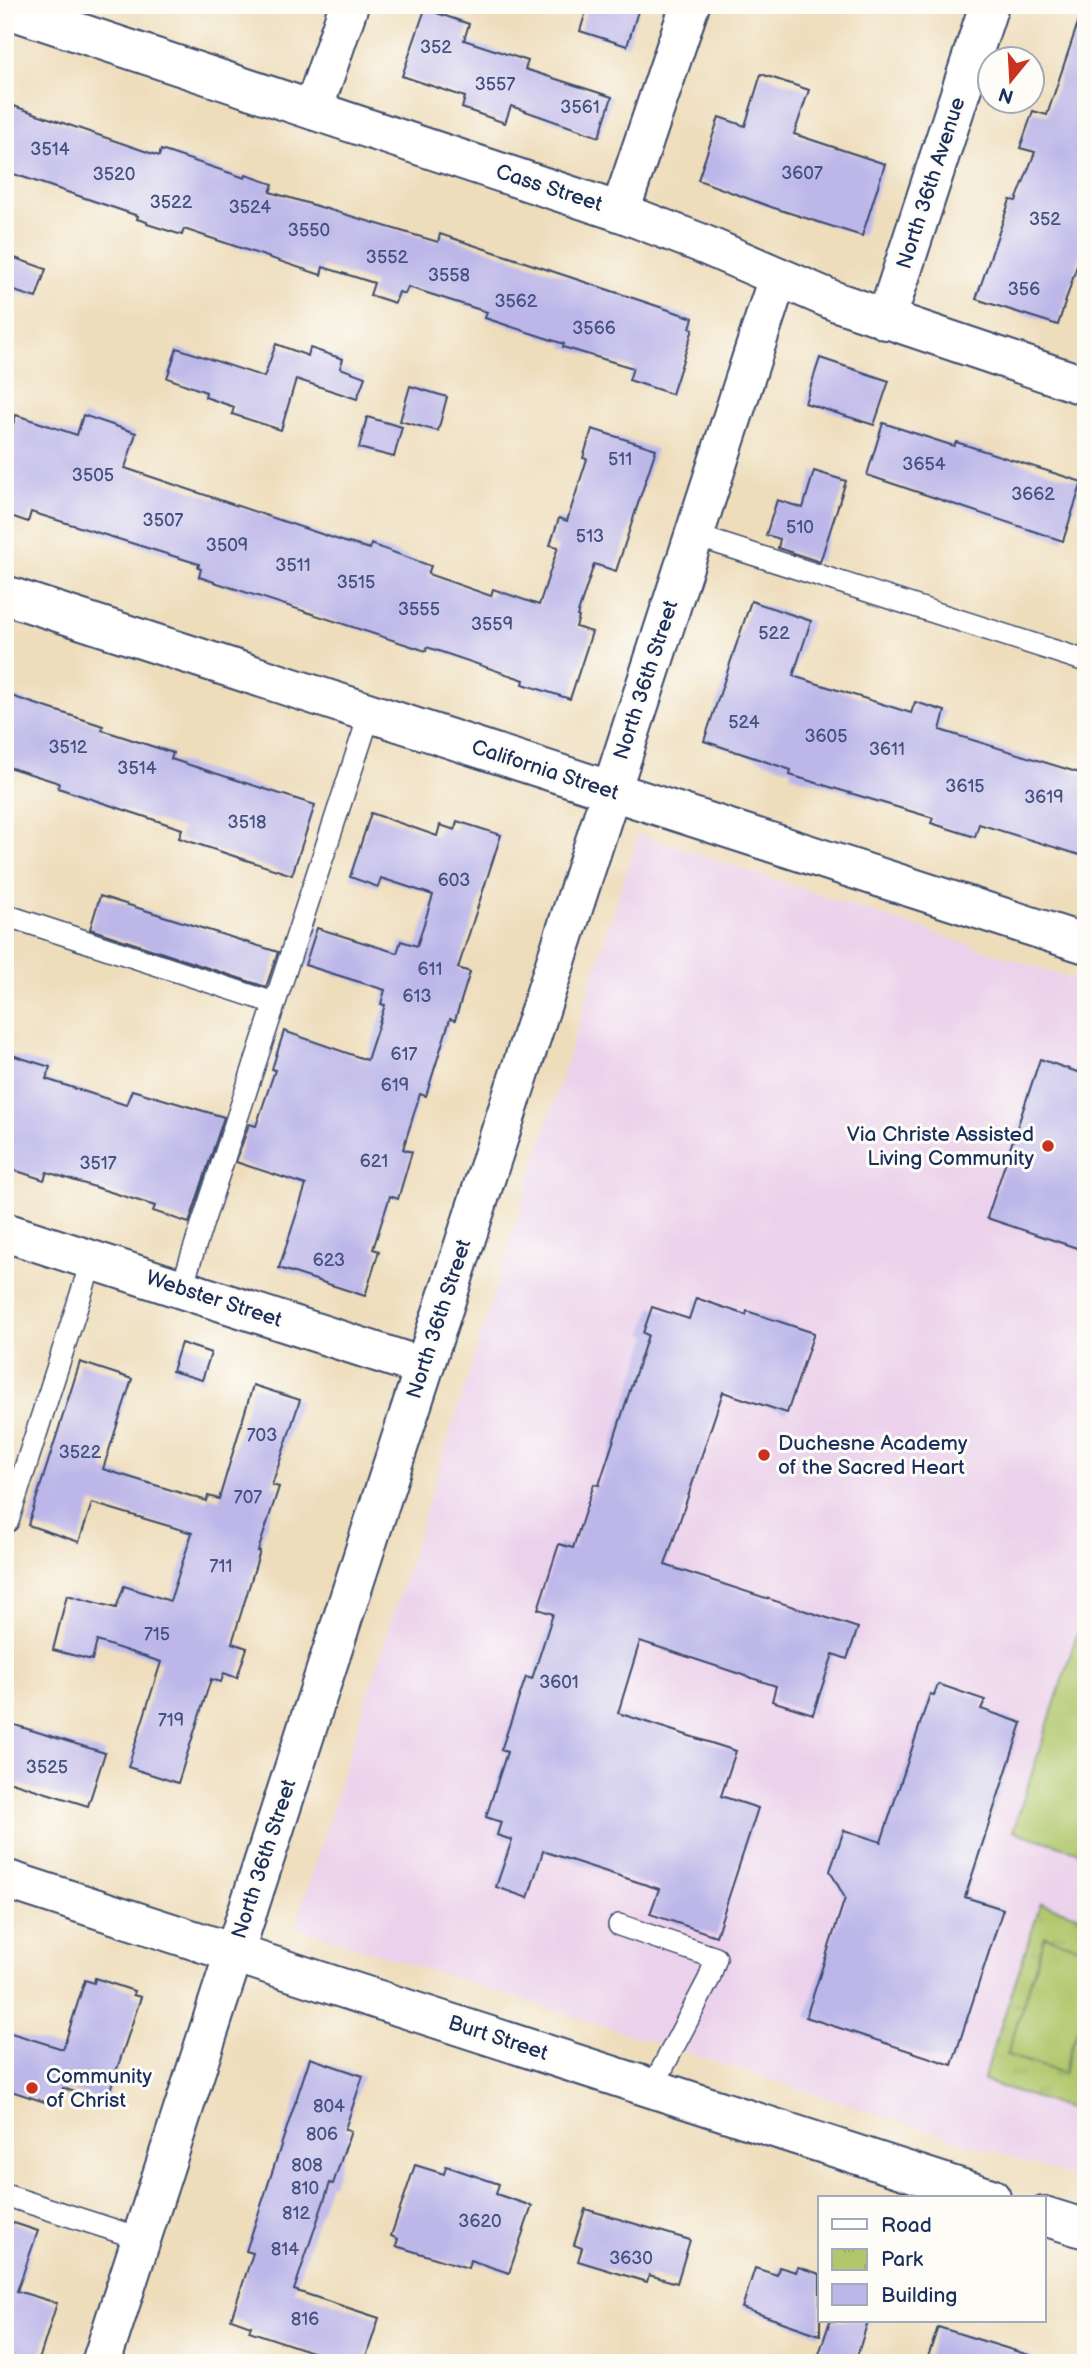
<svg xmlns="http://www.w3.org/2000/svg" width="1091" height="2368" viewBox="0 0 1091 2368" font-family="'Balsamiq Sans',sans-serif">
<defs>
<pattern id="park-tufts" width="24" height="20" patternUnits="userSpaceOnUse" patternTransform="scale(1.75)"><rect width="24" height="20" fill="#b0c76c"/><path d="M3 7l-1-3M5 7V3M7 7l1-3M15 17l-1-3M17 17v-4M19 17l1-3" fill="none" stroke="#97ab60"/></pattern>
</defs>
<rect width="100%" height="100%" fill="#fdfcf7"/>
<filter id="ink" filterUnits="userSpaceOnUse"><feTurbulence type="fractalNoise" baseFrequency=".0143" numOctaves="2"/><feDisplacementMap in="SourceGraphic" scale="14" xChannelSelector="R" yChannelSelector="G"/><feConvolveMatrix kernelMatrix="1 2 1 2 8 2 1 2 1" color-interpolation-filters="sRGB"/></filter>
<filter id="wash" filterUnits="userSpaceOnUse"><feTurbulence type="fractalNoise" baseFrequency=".00686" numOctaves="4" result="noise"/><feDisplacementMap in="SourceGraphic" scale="28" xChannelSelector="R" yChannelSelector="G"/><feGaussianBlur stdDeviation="1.57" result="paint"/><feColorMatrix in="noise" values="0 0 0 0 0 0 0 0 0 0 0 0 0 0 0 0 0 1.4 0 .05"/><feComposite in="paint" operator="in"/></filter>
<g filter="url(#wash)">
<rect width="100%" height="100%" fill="#edb"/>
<polygon fill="#ebd1eb" points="638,834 1086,984 1086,2181 295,1927"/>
<polygon fill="url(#park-tufts)" stroke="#667b65" stroke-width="2" points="1041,1903 1086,1918 1086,2114 983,2081"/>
<g fill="#b0c76c" stroke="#667b65" stroke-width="2">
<polygon points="1086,1607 1086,1854 1013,1831"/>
<polygon points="1045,1936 1086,1949 1086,2003 1063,2073 1007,2055"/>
</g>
<g id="blocks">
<g fill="#bdb7e9">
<polygon points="588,5 640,5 627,46 580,31"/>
<polygon points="425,9 469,24 464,40 528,61 525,69 612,97 599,137 511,106 505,123 462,108 465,97 402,76"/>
<polygon points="1081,14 1086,15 1086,258 1080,256 1058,325 976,299 1010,200 1016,201 1035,152 1020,148 1033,111 1047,115"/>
<polygon points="761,74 809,90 794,134 885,164 862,236 771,207 698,180 719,117 745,126"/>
<polygon points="5,103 159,156 161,150 245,178 246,175 273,184 270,192 438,242 440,234 693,318 690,328 693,329 672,394 629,380 633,368 563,347 564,344 485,318 487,312 408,287 405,294 399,292 395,303 370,295 374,283 323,267 321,275 184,229 182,235 147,224 147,222 137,219 138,216 5,171"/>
<polygon points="12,257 46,269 36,298 5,288 5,278"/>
<polygon points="276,344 308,356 310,348 343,359 340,368 365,377 357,399 296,379 281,430 232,414 234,407 205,397 206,392 167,378 177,348 264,377"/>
<polygon points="820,358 889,381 874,425 805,403"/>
<polygon points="410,386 447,397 438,431 400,421"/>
<polygon points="16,415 77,435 83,415 136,433 125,468 345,542 370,549 371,544 431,566 428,574 491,596 493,589 539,605 558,547 550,545 559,518 567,521 587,459 583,458 592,429 656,449 616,571 594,564 577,616 579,617 576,627 592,632 570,699 523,684 524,680 427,647 426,651 199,577 201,569 198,568 199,564 31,512 28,522 5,514 5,447"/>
<polygon points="367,417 402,427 394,457 359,448"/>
<polygon points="883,423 954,446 956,442 1082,482 1063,541 867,475"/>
<polygon points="814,471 846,481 820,562 778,548 780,539 766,535 777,500 803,508"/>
<polygon points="751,601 811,621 793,676 911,713 915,702 945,711 940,730 1086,775 1086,857 979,824 975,837 931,823 933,818 790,775 791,770 704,741"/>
<polygon points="5,694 103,726 102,730 173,753 171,759 315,805 292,875 179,838 182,829 58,788 59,783 5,766"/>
<polygon points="371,813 437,836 440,825 455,830 457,821 501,835 458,968 470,972 455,1020 450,1019 426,1096 420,1094 403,1149 412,1152 398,1199 390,1196 373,1249 379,1251 365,1296 279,1268 306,1185 236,1162 249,1124 256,1126 275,1070 272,1069 284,1031 367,1060 385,1005 381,1004 385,990 305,965 317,928 397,953 401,941 417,946 433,895 381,878 378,887 350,877"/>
<polygon points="100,896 278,952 266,987 90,929"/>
<polygon points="5,1053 50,1067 46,1079 126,1105 132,1090 224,1117 189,1223 153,1211 155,1206 47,1172 44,1180 5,1167"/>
<polygon points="1040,1059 1086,1075 1086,1251 987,1218"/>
<polygon points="696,1298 746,1315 747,1311 814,1333 787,1413 723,1392 665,1565 858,1628 847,1659 833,1654 813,1714 772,1701 776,1686 640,1641 618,1713 736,1751 721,1796 758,1808 716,1936 650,1914 659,1889 543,1851 528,1898 496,1887 512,1840 497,1835 501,1822 486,1817 507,1752 501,1750 526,1677 532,1679 553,1614 538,1609 559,1544 573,1548 594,1484 599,1485 648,1335 643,1333 652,1307 689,1319"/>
<polygon points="181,1343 211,1353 202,1380 172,1371"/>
<polygon points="80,1362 132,1379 103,1469 207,1501 208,1496 219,1499 253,1385 300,1400 272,1485 279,1487 258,1551 260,1551 232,1643 247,1648 237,1678 224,1673 221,1682 211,1679 178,1783 128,1767 161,1662 97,1641 92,1660 53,1650 67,1595 116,1608 124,1586 170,1601 192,1533 92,1503 79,1542 28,1525"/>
<polygon points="938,1684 985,1700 981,1709 1022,1723 965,1897 1003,1909 952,2065 806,2017 845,1898 830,1871 844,1830 881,1842 930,1694 934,1695"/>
<polygon points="5,1722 105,1753 88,1806 5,1780"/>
<polygon points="95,1978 134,1991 133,1995 141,1997 106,2102 63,2088 57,2106 5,2089 5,2031 63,2049 85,1980 94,1983"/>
<polygon points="310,2058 363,2076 345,2129 351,2131 333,2184 330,2183 294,2290 379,2318 364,2363 340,2363 320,2356 321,2355 249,2331 251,2326 231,2319 253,2253 246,2251"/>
<polygon points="415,2165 444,2174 446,2166 499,2184 496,2194 532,2206 509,2273 470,2260 468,2268 396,2246 398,2239 391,2236"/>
<polygon points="585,2209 690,2240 677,2283 649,2275 647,2282 578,2261 582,2248 574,2245"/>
<polygon points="5,2220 38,2231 17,2291 57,2303 38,2363 5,2363"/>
<polygon points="779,2267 796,2272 798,2267 820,2274 820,2335 742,2308 755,2268 777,2275"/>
<polygon points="830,2321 868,2321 855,2363 816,2363"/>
<polygon points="938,2327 1032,2356 1031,2363 926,2363"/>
</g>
</g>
</g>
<g filter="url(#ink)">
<use href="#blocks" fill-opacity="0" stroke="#3b496c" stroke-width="2"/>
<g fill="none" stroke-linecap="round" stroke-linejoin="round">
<g stroke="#3b496c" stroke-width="24">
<g id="lane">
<polyline points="693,535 1086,661"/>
<polyline points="5,915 274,1003"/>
<polyline points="181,1289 370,713"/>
<polyline points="8,1521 92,1260"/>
<polyline points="619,1925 716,1958 709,1979 652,2088"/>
<polyline points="5,2195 142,2239"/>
</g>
</g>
<g stroke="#3b496c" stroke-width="42">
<g id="street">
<polyline points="5,8 620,212 698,242 837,302 1086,386"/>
<polyline points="313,110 349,5"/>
<polyline points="620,212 690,5"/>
<polyline points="886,320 989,5"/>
<polyline points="5,1232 423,1367"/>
<polyline points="5,1879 991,2198"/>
<polyline points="1044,2216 1086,2229"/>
<polyline points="101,2363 778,277"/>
</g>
</g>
<g stroke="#3b496c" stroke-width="42">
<polyline id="secondary" points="5,595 1086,944"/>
</g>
<use href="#lane" stroke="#fff" stroke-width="21"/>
<use href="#street" stroke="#fff" stroke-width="38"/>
<use href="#secondary" stroke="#fff" stroke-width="38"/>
</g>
</g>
<g fill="#c8321e" stroke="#fdfcf7" stroke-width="2.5">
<circle cx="1048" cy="1146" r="7"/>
<circle cx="764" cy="1455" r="7"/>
<circle cx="32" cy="2088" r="7"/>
</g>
<g text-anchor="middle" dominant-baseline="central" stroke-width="6" stroke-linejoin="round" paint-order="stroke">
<g font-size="18" fill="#445181">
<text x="436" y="47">352</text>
<text x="495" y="84">3557</text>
<text x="580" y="107">3561</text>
<text x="50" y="149">3514</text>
<text x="802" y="173">3607</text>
<text x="114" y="174">3520</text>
<text x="171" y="202">3522</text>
<text x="250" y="207">3524</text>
<text x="1045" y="219">352</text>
<text x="309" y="230">3550</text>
<text x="387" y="257">3552</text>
<text x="449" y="275">3558</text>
<text x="1024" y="289">356</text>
<text x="516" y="301">3562</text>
<text x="594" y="328">3566</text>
<text x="620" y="459">511</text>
<text x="924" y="464">3654</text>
<text x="93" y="475">3505</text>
<text x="1033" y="494">3662</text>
<text x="163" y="520">3507</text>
<text x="800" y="527">510</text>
<text x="590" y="536">513</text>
<text x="227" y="545">3509</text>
<text x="293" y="565">3511</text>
<text x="356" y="582">3515</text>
<text x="419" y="609">3555</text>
<text x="492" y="624">3559</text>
<text x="774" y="633">522</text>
<text x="744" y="722">524</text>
<text x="826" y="736">3605</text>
<text x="68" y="747">3512</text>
<text x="887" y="749">3611</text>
<text x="137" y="768">3514</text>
<text x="965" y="786">3615</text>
<text x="1044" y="797">3619</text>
<text x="247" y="822">3518</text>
<text x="454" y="880">603</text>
<text x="430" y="969">611</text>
<text x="417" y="996">613</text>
<text x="404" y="1054">617</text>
<text x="395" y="1085">619</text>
<text x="374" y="1161">621</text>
<text x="98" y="1163">3517</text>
<text x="329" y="1260">623</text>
<text x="262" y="1435">703</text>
<text x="80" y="1452">3522</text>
<text x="248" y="1497">707</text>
<text x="221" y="1566">711</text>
<text x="157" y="1634">715</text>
<text x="559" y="1682">3601</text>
<text x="171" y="1720">719</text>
<text x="47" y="1767">3525</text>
<text x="329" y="2106">804</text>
<text x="322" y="2134">806</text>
<text x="307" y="2165">808</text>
<text x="305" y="2188">810</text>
<text x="296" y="2213">812</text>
<text x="480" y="2221">3620</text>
<text x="285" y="2249">814</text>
<text x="631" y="2258">3630</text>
<text x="305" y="2319">816</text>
</g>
<g font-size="21" fill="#1b2f5e" stroke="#fdfcf7">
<text transform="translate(931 183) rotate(-72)">North 36th Avenue</text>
<text transform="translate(549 188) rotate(18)">Cass Street</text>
<text transform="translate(646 680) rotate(-72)">North 36th Street</text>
<text transform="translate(545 770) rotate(18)">California Street</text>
<text transform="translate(214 1299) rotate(18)">Webster Street</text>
<text transform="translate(439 1319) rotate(-72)">North 36th Street</text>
<text transform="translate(264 1859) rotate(-72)">North 36th Street</text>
<text transform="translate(498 2038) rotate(18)">Burt Street</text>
</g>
<g font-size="21" fill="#1b2f5e" stroke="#fdfcf7" text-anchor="start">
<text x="1034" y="1134" text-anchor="end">Via Christe Assisted<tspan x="1034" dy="24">Living Community</tspan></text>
<text x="778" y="1443">Duchesne Academy<tspan x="778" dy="24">of the Sacred Heart</tspan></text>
<text x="46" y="2076">Community<tspan x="46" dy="24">of Christ</tspan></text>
</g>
</g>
<rect width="1091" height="2368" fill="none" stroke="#fdfcf7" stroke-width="28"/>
<rect x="818" y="2196" width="228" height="126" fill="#fdfcf7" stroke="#a3aaba" stroke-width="2"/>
<rect x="832" y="2219" width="35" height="10" fill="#ffffff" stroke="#a3aaba" stroke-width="2"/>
<text x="881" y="2232" font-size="21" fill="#1b2f5e">Road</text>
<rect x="832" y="2249" width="35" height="21" fill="url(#park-tufts)" stroke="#a3aaba" stroke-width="2"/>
<text x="881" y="2266" font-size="21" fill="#1b2f5e">Park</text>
<rect x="832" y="2284" width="35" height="21" fill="#bdb7e9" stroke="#a3aaba" stroke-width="2"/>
<text x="881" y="2302" font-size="21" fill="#1b2f5e">Building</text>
<g transform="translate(1011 80) rotate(198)"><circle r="33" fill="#fdfcf7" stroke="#a3aaba" stroke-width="2"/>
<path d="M0-5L12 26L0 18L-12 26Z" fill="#c8321e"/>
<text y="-10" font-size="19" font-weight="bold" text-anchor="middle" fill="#1b2f5e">N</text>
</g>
</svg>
